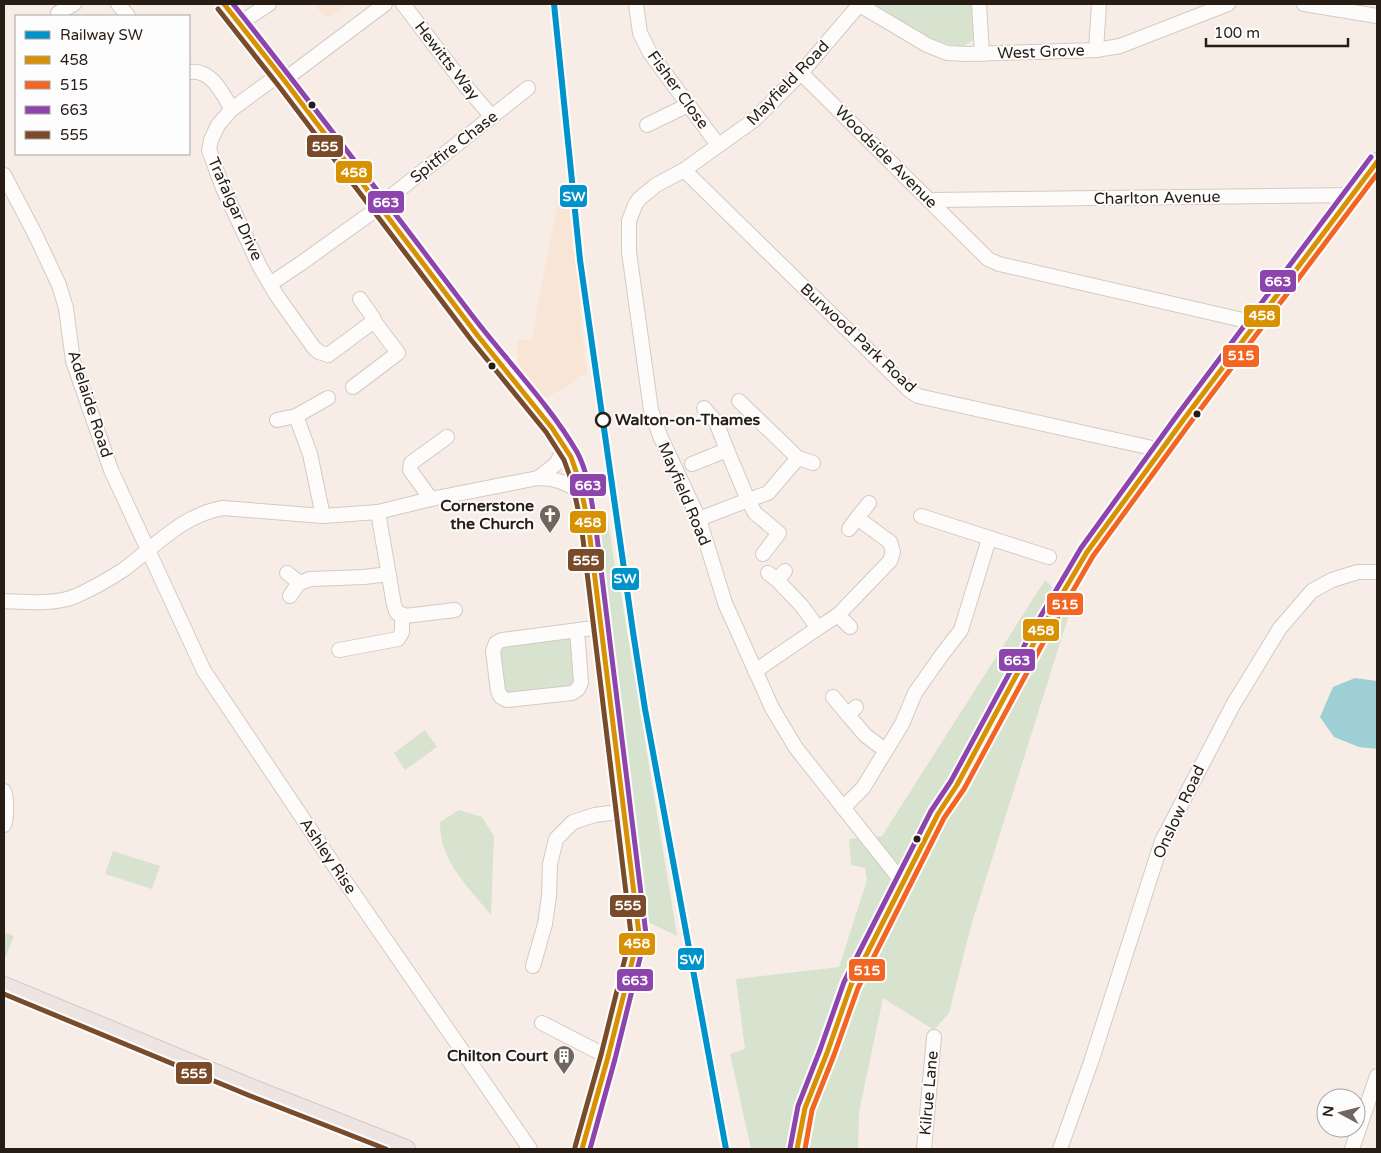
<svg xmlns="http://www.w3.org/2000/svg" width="1381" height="1153" viewBox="0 0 1381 1153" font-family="'Varela Round',sans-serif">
<rect width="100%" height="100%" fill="#f7ede6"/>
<g fill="#f9e5d6">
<polygon points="313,4 349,4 327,18"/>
<polygon points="558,201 569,202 582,320 580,321 587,375 579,376 572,384 539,401 518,368 517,339 531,341"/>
</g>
<g fill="#d7e3cf">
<polygon points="868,4 972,4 975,39 961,48 922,36"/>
<polygon points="608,519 618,588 620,588 677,936 646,921 598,520"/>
<polygon points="1045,580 1072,605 971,926 949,1013 934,1030 883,998 859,1112 858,1149 751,1149 730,1054 745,1049 736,979 839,967 867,880 865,868 851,865 849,839 882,836"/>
<polygon points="568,636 573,640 574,689 504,695 497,646"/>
<polygon points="425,730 437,747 405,770 394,753"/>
<path d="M459,810l23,7 12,19 -3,79c-22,-27 -52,-55 -51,-93z"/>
<polygon points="113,851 160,866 152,889 105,874"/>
<polygon points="4,932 14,936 4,961"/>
</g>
<polygon fill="#9dcfd4" points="1355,678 1377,681 1377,749 1359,747 1334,737 1320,717 1333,687"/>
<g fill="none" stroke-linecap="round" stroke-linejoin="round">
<g stroke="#d3cac2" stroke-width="16">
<g id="minor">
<polyline points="118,4 128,16"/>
<polyline points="224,4 284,80 478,336 552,428 571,457 579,480 588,522 639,934 608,1057 582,1149"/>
<polyline points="403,4 464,84 492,117"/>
<polyline points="636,4 640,33 650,53 718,145"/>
<polyline points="858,4 927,45 947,53 967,54 1096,50 1120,46 1228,4"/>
<polyline points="979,4 982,54"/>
<polyline points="1304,4 1377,16"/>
<polyline points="859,5 801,73 754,120 684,170 656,185 639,199 635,205 629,221 629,252 651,410 660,436 699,519 725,603 772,708 796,748 903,883"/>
<polyline points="58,13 74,4"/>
<polyline points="240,23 269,4"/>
<polyline points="1096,50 1099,4"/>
<path d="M189,72c23,-3 32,20 43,37"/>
<polyline points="801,73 988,259 999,264 1256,323"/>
<polyline points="280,74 232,109 218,125 211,140 209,150 223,188 260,267 277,296 314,348 319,352 328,355 374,321 398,353 353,387"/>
<polyline points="284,80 385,4"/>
<polyline points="647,125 688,105"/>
<polyline points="684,170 910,391 918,396 1161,450"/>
<polyline points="4,175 35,234 59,285 66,308 73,361 111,470 204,671 338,871 530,1149"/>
<polyline points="929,200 1353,195"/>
<polyline points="380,205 528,88"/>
<polyline points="270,284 300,264 381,206"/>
<polyline points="360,299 374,319 374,321"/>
<polyline points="739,401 798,458 813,463"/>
<polyline points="704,408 716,422 727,450 748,500 768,493 798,458"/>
<polyline points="296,416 310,454 323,516"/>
<polyline points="277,420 296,416 328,398"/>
<polyline points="692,464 727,450"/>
<polyline points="538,478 556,464 565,447"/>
<polyline points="431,499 410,470 411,463 447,437"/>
<polyline points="378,512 394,605 397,613 405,616 455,610"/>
<polyline points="921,516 1049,557"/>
<polyline points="857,518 869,503"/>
<polyline points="699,519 748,500 755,513 779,533 763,554"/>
<polyline points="287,573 300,583"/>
<polyline points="768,573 777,580 785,571"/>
<polyline points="290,596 298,584 310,579 364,577 389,574"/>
<path d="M4,601c23,1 50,4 72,-5 13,-6 35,-18 47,-26 33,-24 59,-55 100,-62l100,8 55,-4 53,-13 107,-21c18,0 30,5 45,16"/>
<polyline points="838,615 850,627"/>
<polyline points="818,628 838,615 890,561 893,552 890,542 857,518 849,529"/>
<polyline points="577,630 581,682 578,689 572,693 507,700 501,697 498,691 493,651 496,643 502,640 601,627"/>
<polyline points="339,650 398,639 402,632 402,614"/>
<polyline points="755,671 818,628 801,605 777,580"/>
<polyline points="833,697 848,715 856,707"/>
<polyline points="848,715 865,735 885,750"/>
<path d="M4,791c3,9 3,25 0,34"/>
<polyline points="843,808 863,788 902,724 915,693 941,656 961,630 989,539"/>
<polyline points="533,966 545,924 549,896 550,864 556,839 573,822 595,815 625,811"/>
<polyline points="542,1023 608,1057"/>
<polyline points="924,1149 934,1037"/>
<polyline points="1060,1149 1091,1062 1162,841 1233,705 1280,628 1312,591 1332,580 1348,575 1358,572 1377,572"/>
<polyline points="1352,1149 1377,1076"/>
</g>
</g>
<g stroke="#d1cbc7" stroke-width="20">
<g id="major">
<polyline points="4,986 251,1088 406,1149"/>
<polyline points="797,1149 805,1108 827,1053 851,985 938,814 957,785 1042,628 1087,552 1184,419 1377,162"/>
</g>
</g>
<use href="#minor" stroke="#fefcfb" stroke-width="14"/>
<use href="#major" stroke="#eee5e3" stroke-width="18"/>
<g stroke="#fdfdfd" stroke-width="9">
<g id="bus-1">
<polyline points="224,4 284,80 478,336 552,428 571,457 579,480 588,522 639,934 608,1057 582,1149"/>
<polyline points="797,1149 805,1108 827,1053 851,985 938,814 957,785 1042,628 1087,552 1184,419 1377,162"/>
</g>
</g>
<g stroke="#fdfdfd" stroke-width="9">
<polyline id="bus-2" points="805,1149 812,1110 834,1055 858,988 944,818 964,789 1049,632 1093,556 1190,423 1377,174"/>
</g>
<g stroke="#fdfdfd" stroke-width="9">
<g id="bus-3">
<path d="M233,4c81,102 159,206 238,310 34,45 78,90 106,138 11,20 14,47 18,69l51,413 -31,125 -25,90"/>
<polyline points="790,1148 798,1106 820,1050 844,982 931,811 951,781 1036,624 1081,548 1178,414 1371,157"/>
</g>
</g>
<g stroke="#fdfdfd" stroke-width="9">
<g id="bus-4">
<polyline points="218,9 278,85 472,341 546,432 564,460 572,482 581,523 631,934 601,1055 575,1147"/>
<polyline points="4,994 248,1095 386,1149"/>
</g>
</g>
<use href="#bus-1" stroke="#d89103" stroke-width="5"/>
<use href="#bus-2" stroke="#f26522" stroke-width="5"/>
<use href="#bus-3" stroke="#8e44ad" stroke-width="5"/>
<use href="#bus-4" stroke="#7a4b2a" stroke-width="5"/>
<g stroke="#fdfdfd" stroke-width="10">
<polyline id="rail-1" points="554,4 580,260 633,632 645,709 726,1149"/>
</g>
<use href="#rail-1" stroke="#0092cb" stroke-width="6"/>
</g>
<defs>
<g id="church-pin" transform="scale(1.125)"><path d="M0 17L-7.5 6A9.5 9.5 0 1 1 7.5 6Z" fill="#70665e" stroke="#fdfdfd"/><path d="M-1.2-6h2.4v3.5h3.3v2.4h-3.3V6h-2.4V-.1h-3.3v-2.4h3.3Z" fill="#fff"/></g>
<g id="building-pin" transform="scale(1.125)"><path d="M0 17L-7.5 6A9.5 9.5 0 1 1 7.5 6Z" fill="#70665e" stroke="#fdfdfd"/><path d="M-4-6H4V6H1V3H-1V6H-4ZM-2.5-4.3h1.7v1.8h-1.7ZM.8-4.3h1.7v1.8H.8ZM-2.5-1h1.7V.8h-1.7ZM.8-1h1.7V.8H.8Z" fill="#fff"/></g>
</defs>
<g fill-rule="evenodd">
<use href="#church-pin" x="550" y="515"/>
<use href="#building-pin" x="564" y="1056"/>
</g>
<g fill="#281d15" stroke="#fdfdfd" stroke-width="2">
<circle cx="312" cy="105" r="4.5"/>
<circle cx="492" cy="366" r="4.5"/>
<circle cx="1197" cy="414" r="4.5"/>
<circle cx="917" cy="839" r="4.5"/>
</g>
<circle fill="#fdfdfd" stroke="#281d15" stroke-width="2.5" cx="603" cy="420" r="7"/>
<g text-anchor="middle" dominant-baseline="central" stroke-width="4" stroke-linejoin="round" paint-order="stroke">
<g font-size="16" fill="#281d15" stroke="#fdfdfd">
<text transform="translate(1041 52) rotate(-2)">West Grove</text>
<text transform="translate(447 61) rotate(52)">Hewitts Way</text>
<text transform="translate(788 83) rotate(-46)">Mayfield Road</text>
<text transform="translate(678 90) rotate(54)">Fisher Close</text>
<text transform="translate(454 147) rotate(-38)">Spitfire Chase</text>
<text transform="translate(886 157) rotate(45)">Woodside Avenue</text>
<text transform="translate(1157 198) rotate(-1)">Charlton Avenue</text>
<text transform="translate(235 209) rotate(66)">Trafalgar Drive</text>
<text transform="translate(858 338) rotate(43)">Burwood Park Road</text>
<text transform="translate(90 404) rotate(72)">Adelaide Road</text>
<text transform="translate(684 494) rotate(67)">Mayfield Road</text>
<text transform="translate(1179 812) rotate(-65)">Onslow Road</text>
<text transform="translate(328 856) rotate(56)">Ashley Rise</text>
<text transform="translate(929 1093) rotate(-85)">Kilrue Lane</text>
</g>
<g font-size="16" font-weight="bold" fill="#281d15" stroke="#fdfdfd" text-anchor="start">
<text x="615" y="420">Walton-on-Thames</text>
</g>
<g font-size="16" font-weight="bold" fill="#281d15" stroke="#fdfdfd" text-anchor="end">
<text x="534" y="506">Cornerstone<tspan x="534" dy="18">the Church</tspan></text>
<text x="548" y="1056">Chilton Court</text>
</g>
</g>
<g stroke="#fdfdfd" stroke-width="2">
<rect x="306" y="134" width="38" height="24" rx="5" fill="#7a4b2a"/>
<rect x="335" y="160" width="38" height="24" rx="5" fill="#d89103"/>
<rect x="559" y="184" width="29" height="24" rx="5" fill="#0092cb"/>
<rect x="367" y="190" width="38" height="24" rx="5" fill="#8e44ad"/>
<rect x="1259" y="269" width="38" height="24" rx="5" fill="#8e44ad"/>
<rect x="1243" y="304" width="38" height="24" rx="5" fill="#d89103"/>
<rect x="1222" y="344" width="38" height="24" rx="5" fill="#f26522"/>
<rect x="569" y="473" width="38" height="24" rx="5" fill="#8e44ad"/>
<rect x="569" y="510" width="38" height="24" rx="5" fill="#d89103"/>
<rect x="567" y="548" width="38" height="24" rx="5" fill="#7a4b2a"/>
<rect x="611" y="567" width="29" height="24" rx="5" fill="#0092cb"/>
<rect x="1046" y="592" width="38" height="24" rx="5" fill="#f26522"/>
<rect x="1022" y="618" width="38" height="24" rx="5" fill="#d89103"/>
<rect x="998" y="648" width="38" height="24" rx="5" fill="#8e44ad"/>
<rect x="609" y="894" width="38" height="24" rx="5" fill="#7a4b2a"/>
<rect x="618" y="932" width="38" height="24" rx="5" fill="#d89103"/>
<rect x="677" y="947" width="28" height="24" rx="5" fill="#0092cb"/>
<rect x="848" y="958" width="38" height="24" rx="5" fill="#f26522"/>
<rect x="616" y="968" width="38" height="24" rx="5" fill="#8e44ad"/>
<rect x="175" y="1061" width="38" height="24" rx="5" fill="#7a4b2a"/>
</g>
<g font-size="14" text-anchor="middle" font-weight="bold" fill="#fff">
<text x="325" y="151">555</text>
<text x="354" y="177">458</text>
<text x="574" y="201">SW</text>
<text x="386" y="207">663</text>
<text x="1278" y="286">663</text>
<text x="1262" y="320">458</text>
<text x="1241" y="360">515</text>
<text x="588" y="490">663</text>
<text x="588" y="527">458</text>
<text x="586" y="565">555</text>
<text x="625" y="583">SW</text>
<text x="1065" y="609">515</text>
<text x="1041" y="635">458</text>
<text x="1017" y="665">663</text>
<text x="628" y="910">555</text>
<text x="637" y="948">458</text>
<text x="691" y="964">SW</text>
<text x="867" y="975">515</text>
<text x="635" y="985">663</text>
<text x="194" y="1078">555</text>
</g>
<rect width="1381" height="1153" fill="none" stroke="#281d15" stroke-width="10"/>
<rect x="15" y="15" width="175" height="140" fill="#fdfdfd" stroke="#a8a3a0"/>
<rect x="25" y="31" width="25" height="8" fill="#0092cb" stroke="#a8a3a0"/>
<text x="60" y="40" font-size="15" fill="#281d15">Railway SW</text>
<rect x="25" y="56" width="25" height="8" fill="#d89103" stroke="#a8a3a0"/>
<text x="60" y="65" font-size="15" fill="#281d15">458</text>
<rect x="25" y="81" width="25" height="8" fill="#f26522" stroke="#a8a3a0"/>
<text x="60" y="90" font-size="15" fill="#281d15">515</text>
<rect x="25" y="106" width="25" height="8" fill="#8e44ad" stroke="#a8a3a0"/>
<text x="60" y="115" font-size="15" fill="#281d15">663</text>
<rect x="25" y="131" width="25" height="8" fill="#7a4b2a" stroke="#a8a3a0"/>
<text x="60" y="140" font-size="15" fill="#281d15">555</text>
<g transform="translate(1341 1113) rotate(277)"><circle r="24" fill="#fdfdfd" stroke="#a8a3a0"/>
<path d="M0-4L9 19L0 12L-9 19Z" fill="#70665e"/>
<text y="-8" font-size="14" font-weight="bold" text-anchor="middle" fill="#281d15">N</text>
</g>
<path d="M1206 38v8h142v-8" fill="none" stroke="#281d15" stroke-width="2.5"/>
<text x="1214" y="38" font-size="15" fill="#281d15" stroke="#fdfdfd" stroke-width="4" paint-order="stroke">100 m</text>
</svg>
